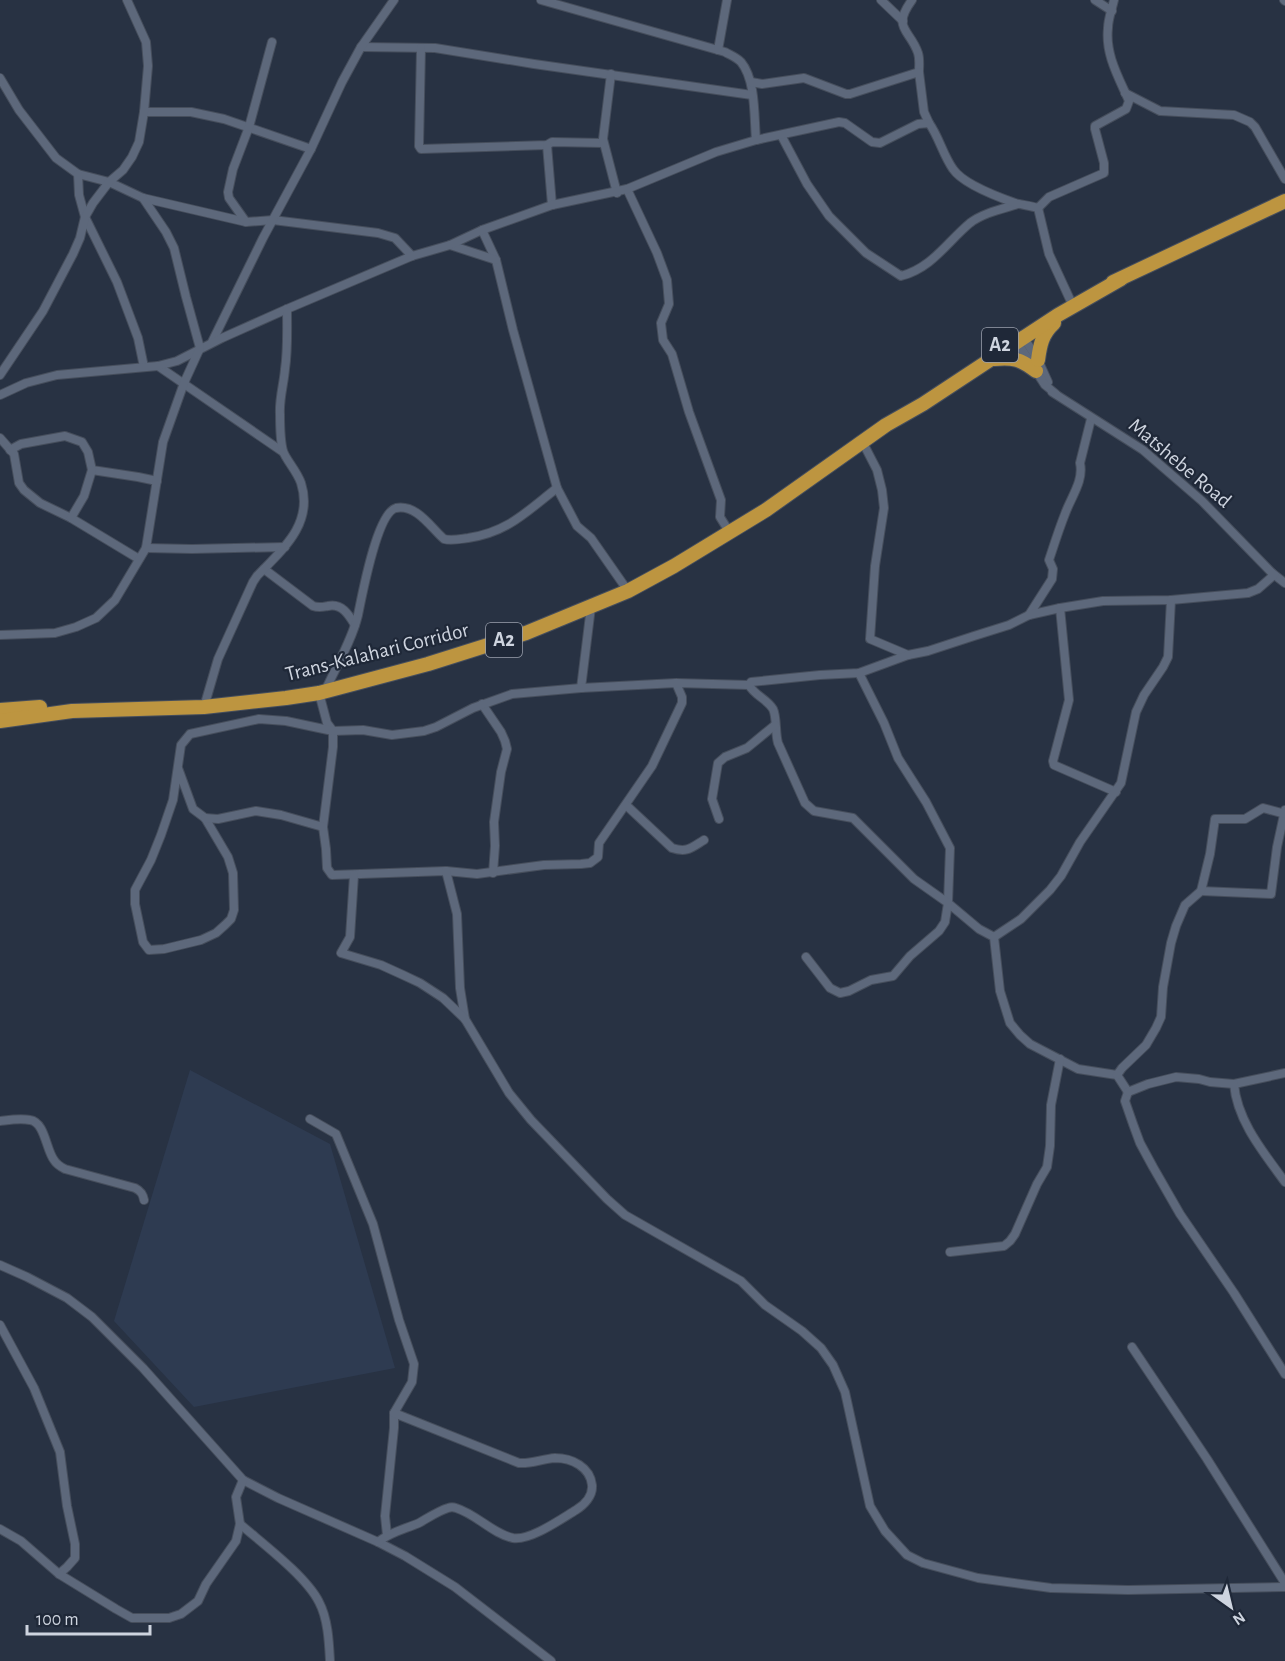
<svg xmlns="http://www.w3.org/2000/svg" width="1285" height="1661" viewBox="0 0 1285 1661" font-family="'Alegreya Sans',sans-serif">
<rect width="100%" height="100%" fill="#283243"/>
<polygon fill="#2e3b51" points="190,1070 330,1144 395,1368 194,1407 114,1321"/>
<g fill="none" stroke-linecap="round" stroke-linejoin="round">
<g stroke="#464e5c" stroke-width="10">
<g id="street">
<path d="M541,0l184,52c5,3 11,5 16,10 15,18 13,55 15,78"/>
<polyline points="881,0 903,21"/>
<path d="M912,0c-21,29 -2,29 6,53 2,6 1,13 1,19"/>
<polyline points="1095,0 1112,11"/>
<polyline points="1284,0 1285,1"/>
<polyline points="361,47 435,48 534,64 752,95"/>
<polyline points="421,48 419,146 421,149 547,145 552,142 603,143"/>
<polyline points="718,50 727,0"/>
<polyline points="611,74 603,139 617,193"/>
<polyline points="0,78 19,110 56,158 78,174 109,182 143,198 246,222 273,220 378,233 395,238 412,256"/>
<polyline points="751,82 762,84 804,78 846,94 850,94 919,72 924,112 929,123"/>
<polyline points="1125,93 1160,111 1234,115 1250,122 1255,127 1285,179"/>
<polyline points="144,112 191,112 224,119 311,149"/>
<path d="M781,135l26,49 22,32 37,37 35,23c31,-8 46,-34 69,-53 13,-10 32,-14 48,-19"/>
<polyline points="547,145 552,205"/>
<polyline points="78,174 79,195 85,217 117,282 138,338 144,367"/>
<polyline points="627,189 657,253 667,280 669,304 661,323 663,340 672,354 689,412 721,500 720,517 730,533"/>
<path d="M1038,208l11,-11 55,-24v-10l-9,-34v-3l31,-17 3,-8c-10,-23 -24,-46 -21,-73 0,-9 4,-19 6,-28"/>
<polyline points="246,222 229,198 228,192 233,169 249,127 272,42"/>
<polyline points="482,230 496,260 513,330 557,488 577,526 591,538 628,591"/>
<polyline points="450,245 496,260"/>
<polyline points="1022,335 1038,360 1048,382"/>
<polyline points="1015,339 1045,385 1056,394"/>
<polyline points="212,342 263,238 311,149 342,82 361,47 394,0"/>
<polyline points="158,366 283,452"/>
<polyline points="0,375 43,311 73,254 80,238 85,217 93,203 109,182 123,170 132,157 139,142 144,112 148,66 146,42 127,0"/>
<path d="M0,395l26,-12 31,-8 101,-9 19,-5 45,-23 65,-29 125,-53 38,-11 32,-15 70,-25 75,-16 89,-37 40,-12 83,-18 6,1 27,19 8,1 38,-19 11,-1c10,14 14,32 24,46 10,15 45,28 62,34 8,2 16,3 23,5l11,46 24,52"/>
<polyline points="0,438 14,454 19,483 24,490 40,503 71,518 139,559"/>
<polyline points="862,441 877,470 882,490 884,508 875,566 870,639 908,655"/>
<polyline points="10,450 21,444 65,436 82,442 88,452 92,470 138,477 157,481"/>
<polyline points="71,518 84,496 92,470"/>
<polyline points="146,548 192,549 285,547"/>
<path d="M264,569l49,37c6,2 9,1 15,0 14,-3 21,9 27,19"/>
<polyline points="1272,573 1285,583"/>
<polyline points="1060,608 1069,700 1053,761 1054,765 1116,792"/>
<path d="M1029,615l23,-36 1,-10 -4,-9c5,-15 10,-31 16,-46 6,-17 19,-33 15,-51l11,-44"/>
<polyline points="0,635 55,633 76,627 96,618 115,600 146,548 163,442 184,383 200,348 186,297 174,248 166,232 143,198"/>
<polyline points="859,673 884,723 898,758 926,802 950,848 948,903 979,929 994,937 1000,991 1010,1023 1020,1035 1030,1044 1078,1069 1117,1075 1128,1092"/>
<path d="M749,685c5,10 18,14 24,24 4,8 2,24 5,34l27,60 9,8 39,7 61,61 34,24 -3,19 -6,9 -29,25 -17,20 -22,4 -22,11 -9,2 -10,-5 -24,-31"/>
<polyline points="581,688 591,607"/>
<path d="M325,691c11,-24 27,-51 33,-76 4,-19 19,-102 38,-107 21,-4 35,20 48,31 8,2 16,0 24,-1 40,-6 58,-26 89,-50"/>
<polyline points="319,693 327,723 333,731 333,747 323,827 326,849 327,868 332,875 446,871 477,874 544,865 581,864 590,863 598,857 599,843 652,766 682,703 682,697 676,683"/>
<polyline points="482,704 501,732 505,741 507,749 501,772 494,822 495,846 493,873"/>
<path d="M204,707l14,-48 35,-77 4,-6c25,-26 57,-52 44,-93 -4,-12 -15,-23 -18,-32 -3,-11 -3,-26 -3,-37 -1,-15 4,-31 5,-45 3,-20 2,-40 2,-60"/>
<polyline points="178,768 193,809 205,818 228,857 233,873 234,910 231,919 225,925 216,933 201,940 164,949 149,950 143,942 135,904 135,890 151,860 161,835 173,800 181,745 190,734 259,719 286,721 333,731 363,730 392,735 424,731 436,727 473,708 512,694 581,688 676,683 749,685 751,682 820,675 859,673 908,655 928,651 974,636 1009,625 1029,615 1060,608 1103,601 1171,600 1248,593 1258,589 1274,575 1202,501 1143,450 1052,392"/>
<path d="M626,805l46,43c15,5 19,0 32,-8"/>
<polyline points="205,818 218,819 256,811 281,815 323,827"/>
<polyline points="719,819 712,799 718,763 725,757 747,748 775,725"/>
<polyline points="446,871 457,914 460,988 465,1019"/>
<polyline points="354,875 350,937 341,953 381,965 403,975 420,983 443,998 465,1019 509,1093 531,1120 607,1199 625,1215 741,1281 765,1305 802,1331 821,1348 833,1365 845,1392 870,1506 885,1531 907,1555 923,1563 978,1578 1051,1588 1128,1590 1285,1587"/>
<polyline points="1201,891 1271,894 1277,847 1285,810"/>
<polyline points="994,937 1021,919 1050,890 1061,876 1080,842 1121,783 1136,712 1144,695 1163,667 1168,657 1171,600"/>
<polyline points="1117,1075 1122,1068 1146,1045 1156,1028 1161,1017 1163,987 1171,943 1176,926 1185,905 1201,891 1210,854 1215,819 1245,819 1263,808 1285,814"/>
<polyline points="1234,1084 1285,1073"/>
<polyline points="1128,1092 1125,1101 1133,1124 1140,1143 1153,1167 1180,1214 1234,1293 1285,1374"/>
<path d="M1128,1092l20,-8 28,-7 23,2 11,3 24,2c3,37 30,69 51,98"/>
<polyline points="310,1119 336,1134 373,1224 399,1320 414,1364 412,1382 394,1413 394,1428 385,1516 387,1535"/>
<path d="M0,1121c9,-1 20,-3 30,-1 15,2 16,30 24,40 3,5 7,7 11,9l70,19c6,3 8,6 9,12"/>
<polyline points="950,1252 1004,1246 1010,1241 1015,1234 1037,1184 1047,1167 1050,1146 1051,1105 1060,1059"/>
<polyline points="0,1265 27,1277 67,1298 92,1317 143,1368 243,1480 278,1498 378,1542 405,1556 455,1587 551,1661"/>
<polyline points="0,1325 34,1388 60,1452 67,1506 75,1544 75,1558 67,1567 59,1574"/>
<polyline points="1132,1347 1207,1459 1285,1583"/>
<path d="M240,1524c23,20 66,52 79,78 9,17 10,40 11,59"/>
<polyline points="0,1529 21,1541 59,1574 116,1609 132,1618 169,1618 181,1614 198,1601 206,1584 236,1541 240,1524 236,1497 243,1480"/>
<path d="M378,1542c12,-10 27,-13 41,-19 9,-5 19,-12 29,-15 3,-1 5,-1 8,0 20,6 37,26 57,30 17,3 48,-19 63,-28 8,-5 17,-14 16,-25 -2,-18 -20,-27 -37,-27 -13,1 -24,6 -36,5l-125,-50"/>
</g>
</g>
<g stroke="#464e5c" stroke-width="16">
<g id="highway">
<polyline points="1113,282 1285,201"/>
<path d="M994,359c19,-2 26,0 42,12"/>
<path d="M1038,360c2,-15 4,-26 16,-37"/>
<polyline points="0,710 40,707"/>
<polyline points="0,721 72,711 204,707 286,698 319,693 428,664 526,633 628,591 674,566 766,510 886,425 923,404 1058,315 1121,279"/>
</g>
</g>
<use href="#street" stroke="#5d687b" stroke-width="8"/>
<use href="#highway" stroke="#bd9540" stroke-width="14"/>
</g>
<g text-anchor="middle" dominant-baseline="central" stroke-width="4.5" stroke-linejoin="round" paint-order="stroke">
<g fill="#1f2838" stroke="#9aa0ad" stroke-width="1.5">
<rect x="982" y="328" width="36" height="34" rx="4.5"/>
<rect x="486" y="623" width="36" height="34" rx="4.5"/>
</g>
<g font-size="20" font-weight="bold" fill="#ced4df">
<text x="1000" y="345">A2</text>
<text x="504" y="640">A2</text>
</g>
<g font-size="21" fill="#ced4df" stroke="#1f2838">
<text transform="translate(1180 463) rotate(40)">Matshebe Road</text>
<text transform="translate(377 652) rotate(-14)">Trans-Kalahari Corridor</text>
</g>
</g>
<g transform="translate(1231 1607) rotate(146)" stroke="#1f2838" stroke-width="4.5" paint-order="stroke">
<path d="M0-4.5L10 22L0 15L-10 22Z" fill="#ced4df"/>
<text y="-9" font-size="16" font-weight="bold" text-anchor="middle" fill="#ced4df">N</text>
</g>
<path d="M27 1625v9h123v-9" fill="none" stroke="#ced4df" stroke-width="3"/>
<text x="36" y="1625" font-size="18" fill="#ced4df" stroke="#1f2838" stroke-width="4.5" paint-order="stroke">100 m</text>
</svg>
